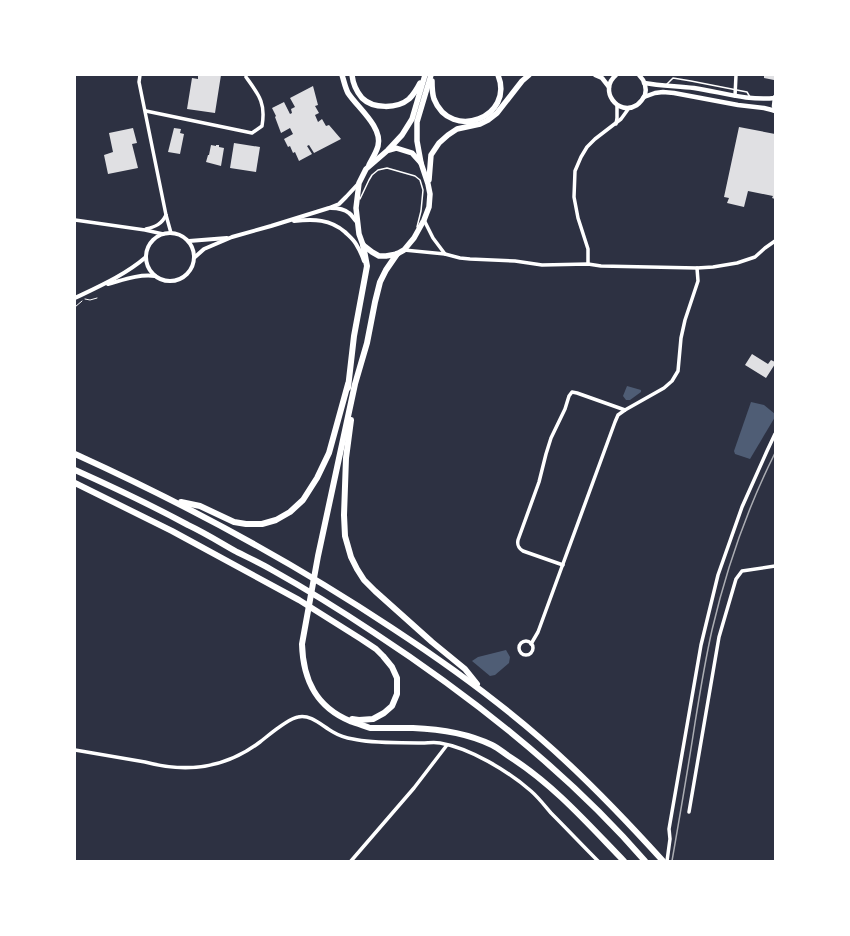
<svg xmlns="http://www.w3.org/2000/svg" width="850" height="936" viewBox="0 0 850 936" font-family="'IBM Plex Serif',serif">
<rect width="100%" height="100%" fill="#2d3142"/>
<g fill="#4f5d75">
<polygon points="627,386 641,390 641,392 630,400 626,400 623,396"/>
<polygon points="751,402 764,405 775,414 775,417 750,459 735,454 734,451"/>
<polygon points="506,650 510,657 509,663 495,675 490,676 472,661 478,657"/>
</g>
<g fill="#e0e0e3">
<polygon points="198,75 221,75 215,113 187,109 192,78 198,79"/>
<polygon points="764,75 774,75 774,80 764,78"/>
<polygon points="313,86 318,105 315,106 319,113 315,115 318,122 322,119 326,126 329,125 341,139 314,153 309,145 307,146 312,154 299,161 295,152 293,153 290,146 288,147 284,139 293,134 290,128 281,133 275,117 276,116 272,108 284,102 290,114 292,113 291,109 295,107 290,98"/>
<polygon points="739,127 775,134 775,199 772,198 773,196 748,191 744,207 727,203 729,198 724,197"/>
<polygon points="133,128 137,143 132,144 138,168 108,174 104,155 113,152 109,133"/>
<polygon points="174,128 181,129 180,133 184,134 180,154 168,152"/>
<polygon points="234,143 260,147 256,172 230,168"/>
<polygon points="211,145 216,146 216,145 219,145 219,147 224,148 221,166 206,162 208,155 209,155"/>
<polygon points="752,354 768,364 771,360 775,362 775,364 766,378 745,365"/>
</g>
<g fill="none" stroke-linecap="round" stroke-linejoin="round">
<g stroke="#fff" stroke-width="1">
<polyline points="85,299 90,300 97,298"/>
<polyline points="75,307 82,301"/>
</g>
<g stroke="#fff" stroke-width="1.5">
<polyline points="666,85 673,78 691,81 747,92 750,97"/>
<polyline points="360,199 369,180 372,175 378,170 387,168 415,176 420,180 423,190 421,211 417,227"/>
</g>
<g stroke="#fff" stroke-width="3.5">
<polyline points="140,75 139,82 166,215 171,233"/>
<polyline points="735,96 736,75"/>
<path d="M146,111l106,22 10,-7c4,-23 -3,-31 -16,-49"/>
<polyline points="616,124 617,118 617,105"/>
<polyline points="75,220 145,230 163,234"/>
<polyline points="424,220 433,238 445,254"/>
<path d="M146,229c9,-2 16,-5 20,-14"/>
<polyline points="404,250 445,254 460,258 470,259 515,261 542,265 588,264 601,266 697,268 713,267 737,263 755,257 765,248 775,241"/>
<polyline points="588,264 588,249 578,218 574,197 575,171 581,157 587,147 595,139 621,119 629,108"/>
<path d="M563,565l-40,-14c-5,-3 -6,-6 -5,-11l21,-58 7,-28 5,-16 14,-29 4,-13 3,-4 5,1 48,17"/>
<circle cx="526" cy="648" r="7"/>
<polyline points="531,644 538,632 615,422 618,415 625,410 664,388 672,381 678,371 681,338 685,320 698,281 697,268"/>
<path d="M75,750l70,12c41,11 81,6 115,-20 9,-7 27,-23 38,-25 13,-3 24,9 35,15 5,3 13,6 20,7 20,5 48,3 69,4 6,0 12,-1 18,0 30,5 68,28 91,48 7,6 14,15 20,22 16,16 31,32 47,48"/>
<polyline points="689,812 719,637 736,579 742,571 775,566"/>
<polyline points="351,861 414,788 447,745"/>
<polyline points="667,861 670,839 669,829 701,645 718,575 742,507 767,451 775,434"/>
</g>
<g stroke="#fff" stroke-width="4">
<path d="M331,208c6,0 13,1 18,5 3,2 4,5 7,8"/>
<path d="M294,221c20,-2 36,-2 51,11 4,4 8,7 11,12 3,5 6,11 8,17"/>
<circle cx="170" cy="257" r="24"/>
<polyline points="189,241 227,238"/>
<polyline points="195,257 204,249 232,237 271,226 329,208 339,204 346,197 359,183"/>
<path d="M108,284c15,-4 30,-10 47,-8"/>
<path d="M75,298c25,-12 50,-23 71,-41"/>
</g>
<g stroke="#fff" stroke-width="4.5">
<polyline points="595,75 602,78 609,87"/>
<path d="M616,75c-18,15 2,42 21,30 4,-3 6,-6 8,-10 2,-8 -1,-15 -6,-20"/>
<path d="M644,83c17,3 34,3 50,5 27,4 53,13 81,10"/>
<polyline points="644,97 655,93 663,92 674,93 738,105 764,108 772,110 775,111"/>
<polyline points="775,97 774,106 775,109"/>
</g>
<g stroke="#fff" stroke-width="5.5">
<path d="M342,75c2,6 3,12 6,18 9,14 35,34 30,53 -2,7 -6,13 -9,19"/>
<path d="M352,75c1,9 4,16 10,23 11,11 35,11 47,1 5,-5 8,-10 11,-16"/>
<polyline points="425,75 412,119 402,135 388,150 366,169 359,183 356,208 359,234 363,245 372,252 379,256 386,256 397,254 404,250 414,238 424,220 429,207 430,194 428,184 421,163 417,141 417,122 431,75"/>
<path d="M432,81c0,6 0,12 2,18 17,43 81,18 64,-24"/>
<polyline points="389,150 396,148 412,153 421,163"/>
<polyline points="429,180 431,155 439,143 448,135 457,129 480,124 488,120 497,113 522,81 529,75"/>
</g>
<g stroke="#fff" stroke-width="6">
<path d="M397,254l-11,16 -6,12 -5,20 -8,41 -12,41 -37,172 -16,88c1,36 14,63 48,77 7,2 14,5 20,7 4,0 9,0 13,0 10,0 20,0 30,0 27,1 54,5 79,17 6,3 12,8 18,12 44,28 78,67 114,104"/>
<polyline points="348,388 354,336 367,266 363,245"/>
<polyline points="351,420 346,458 344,515 345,536 351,557 357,569 364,580 375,591 432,642 465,669 477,684"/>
<path d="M75,454c110,50 216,107 317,174 52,34 102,70 148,110 44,38 84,80 123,123"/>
<path d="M75,470c38,17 76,35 113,55 17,8 33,18 49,27 12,6 23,11 35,18 34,19 68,40 101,62 99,65 194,139 272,229"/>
<polyline points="75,483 172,531 299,600 361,639 376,649 383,656 392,667 397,678 397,694 392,706 384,713 373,719 359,720 352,719"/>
<polyline points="181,502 200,506 234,522 246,524 262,524 276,520 290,512 303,500 317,478 329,453 348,384"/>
</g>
<path stroke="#abadb3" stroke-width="1.5" d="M672,861c8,-46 16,-92 23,-138 5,-31 10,-62 17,-93 14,-60 35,-121 63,-177"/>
</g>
<rect width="850" height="936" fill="none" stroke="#ffffff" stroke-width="152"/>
</svg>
